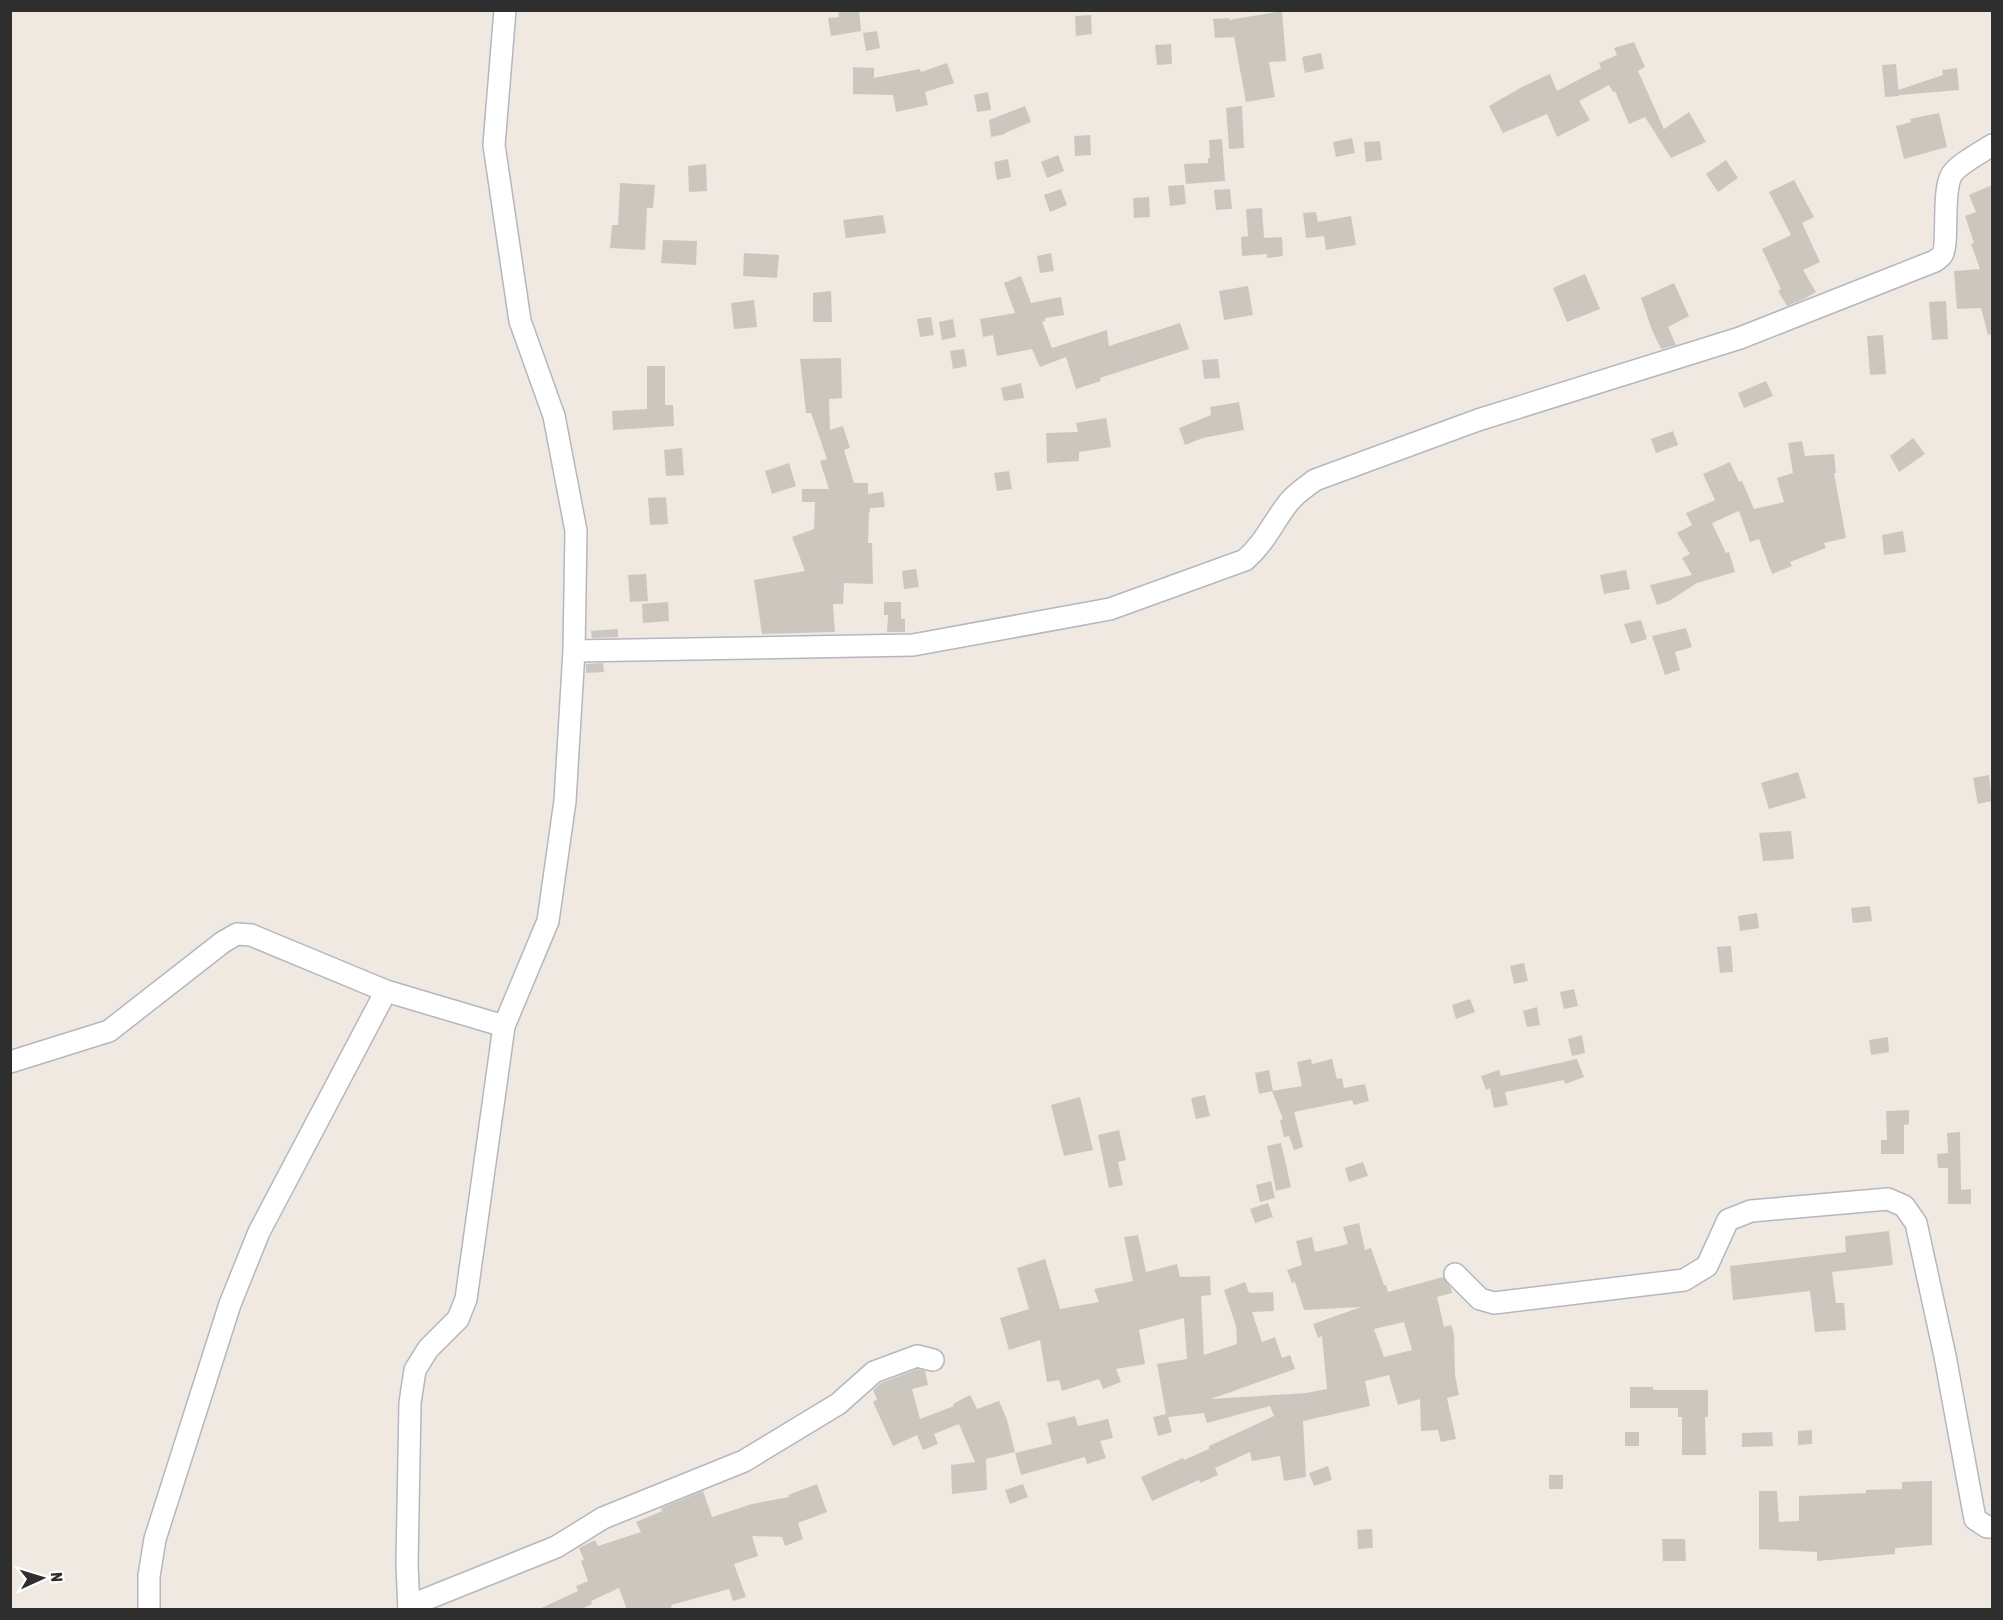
<svg xmlns="http://www.w3.org/2000/svg" width="2003" height="1620" viewBox="0 0 2003 1620" font-family="'Asap Condensed',sans-serif">
<rect width="100%" height="100%" fill="#efe9e1"/>
<g fill="#cbc7bf" fill-rule="evenodd">
<polygon points="838,10 859,10 861,31 831,36 828,18 839,17"/>
<polygon points="1282,11 1286,61 1269,62 1275,97 1246,102 1234,37 1215,38 1213,19 1229,18 1229,20"/>
<polygon points="1091,15 1092,34 1076,36 1075,16"/>
<polygon points="877,31 880,48 866,51 863,33"/>
<polygon points="1634,42 1645,67 1638,71 1664,129 1689,112 1706,142 1671,158 1645,117 1629,124 1615,91 1613,92 1609,85 1579,101 1590,120 1557,137 1547,114 1503,133 1489,106 1522,87 1550,74 1557,91 1601,68 1599,63 1617,55 1614,48"/>
<polygon points="1171,44 1172,64 1157,65 1155,45"/>
<polygon points="1321,53 1324,69 1305,73 1302,57"/>
<polygon points="947,63 954,83 925,92 928,105 896,112 893,95 853,94 853,67 874,68 874,78 920,69 921,72"/>
<polygon points="1896,64 1899,96 1885,97 1882,65"/>
<polygon points="1957,68 1959,90 1899,95 1898,90 1943,75 1942,70"/>
<polygon points="988,92 991,110 977,112 974,95"/>
<polygon points="1025,106 1031,122 1005,133 1005,134 991,137 989,120"/>
<polygon points="1242,106 1244,148 1229,149 1226,108"/>
<polygon points="1939,113 1947,147 1904,159 1896,126 1911,122 1910,119"/>
<polygon points="1090,135 1091,155 1075,156 1074,136"/>
<polygon points="1352,138 1355,153 1336,157 1333,142"/>
<polygon points="1222,139 1225,181 1186,184 1184,164 1208,163 1208,158 1210,158 1209,140"/>
<polygon points="1380,141 1382,160 1366,162 1364,142"/>
<polygon points="1058,155 1064,171 1047,178 1041,162"/>
<polygon points="1008,159 1011,177 997,180 994,162"/>
<polygon points="1726,160 1738,178 1718,192 1706,174"/>
<polygon points="706,164 707,191 689,192 688,166"/>
<polygon points="1794,180 1814,217 1802,223 1820,262 1803,270 1816,292 1804,299 1787,306 1778,291 1781,289 1762,249 1791,235 1769,192"/>
<polygon points="620,183 655,185 653,208 647,208 645,250 610,248 612,225 618,225"/>
<polygon points="1184,185 1186,204 1170,206 1168,186"/>
<polygon points="1992,185 1992,334 1988,335 1981,308 1957,309 1954,271 1980,269 1971,244 1974,243 1965,216 1976,212 1969,195"/>
<polygon points="1061,189 1067,205 1050,212 1044,195"/>
<polygon points="1230,189 1232,209 1216,210 1214,190"/>
<polygon points="1149,197 1150,217 1134,218 1133,198"/>
<polygon points="1262,208 1264,238 1282,237 1283,256 1267,258 1267,254 1242,256 1241,237 1248,236 1246,209"/>
<polygon points="1316,212 1318,222 1351,216 1356,245 1326,250 1324,236 1306,238 1303,213"/>
<polygon points="883,215 886,233 846,238 843,220"/>
<polygon points="663,240 697,241 696,265 661,263"/>
<polygon points="744,253 779,255 777,278 743,276"/>
<polygon points="1051,253 1054,271 1040,273 1037,256"/>
<polygon points="1585,274 1600,309 1567,322 1553,288"/>
<polygon points="1021,276 1031,303 1061,297 1064,315 1045,318 1045,321 1042,322 1052,348 1107,330 1109,346 1180,323 1189,349 1100,378 1101,381 1076,389 1066,357 1040,367 1032,349 997,356 993,335 983,337 980,319 1015,313 1004,283"/>
<polygon points="1674,283 1689,316 1668,327 1676,345 1661,349 1652,330 1641,298"/>
<polygon points="1248,286 1253,315 1224,320 1219,291"/>
<polygon points="831,291 832,322 813,322 813,293"/>
<polygon points="754,300 757,327 734,329 731,303"/>
<polygon points="1946,301 1948,339 1932,340 1929,302"/>
<polygon points="931,317 934,335 920,337 917,319"/>
<polygon points="953,319 956,337 942,340 939,322"/>
<polygon points="1883,335 1886,374 1870,375 1867,336"/>
<polygon points="964,349 967,366 953,369 950,351"/>
<polygon points="841,358 842,398 829,399 830,430 843,426 850,448 844,450 854,483 868,483 868,494 883,492 885,507 870,508 870,512 869,512 868,543 872,543 873,584 844,583 843,604 833,604 835,632 762,634 754,580 805,571 792,537 814,529 815,502 802,502 802,489 829,489 820,461 827,459 811,413 806,413 800,359"/>
<polygon points="1218,359 1220,378 1204,379 1202,360"/>
<polygon points="647,366 665,366 665,405 673,405 674,426 613,430 612,411 647,409"/>
<polygon points="1766,381 1773,396 1744,408 1738,393"/>
<polygon points="1021,383 1024,398 1004,401 1001,388"/>
<polygon points="1239,402 1244,430 1203,438 1185,445 1179,428 1211,415 1210,407"/>
<polygon points="1106,418 1111,447 1079,452 1079,461 1047,463 1046,433 1078,432 1076,423"/>
<polygon points="1673,431 1678,445 1656,453 1651,439"/>
<polygon points="1913,438 1925,454 1899,472 1890,456"/>
<polygon points="1802,441 1805,456 1834,454 1836,473 1834,473 1846,538 1824,543 1826,548 1790,562 1792,566 1772,574 1759,539 1750,542 1739,511 1712,523 1726,553 1729,552 1735,572 1697,583 1669,601 1657,605 1650,585 1692,575 1682,558 1690,554 1677,533 1692,525 1686,513 1715,500 1703,474 1730,462 1739,482 1742,481 1754,509 1784,502 1777,478 1793,473 1788,443"/>
<polygon points="682,448 684,475 666,476 664,450"/>
<polygon points="789,463 796,486 772,494 765,471"/>
<polygon points="1009,471 1012,489 997,491 994,473"/>
<polygon points="666,497 668,524 650,525 648,498"/>
<polygon points="1903,531 1906,552 1884,555 1882,535"/>
<polygon points="916,569 919,587 904,589 902,571"/>
<polygon points="1626,570 1630,589 1604,594 1600,575"/>
<polygon points="646,574 648,601 630,602 628,575"/>
<polygon points="668,602 669,621 643,623 642,604"/>
<polygon points="884,602 901,602 901,619 905,619 905,632 887,632 888,615 884,615"/>
<polygon points="1641,620 1647,639 1631,644 1624,624"/>
<polygon points="1686,628 1692,647 1675,652 1680,670 1665,675 1652,636"/>
<polygon points="618,629 618,637 592,638 591,631"/>
<polygon points="603,663 604,672 586,673 586,664"/>
<polygon points="1798,772 1806,798 1769,809 1761,783"/>
<polygon points="1989,775 1992,801 1978,804 1973,778"/>
<polygon points="1791,831 1794,859 1763,861 1759,833"/>
<polygon points="1870,906 1872,921 1853,923 1851,908"/>
<polygon points="1757,913 1759,928 1740,931 1738,916"/>
<polygon points="1731,946 1733,972 1720,973 1717,947"/>
<polygon points="1524,963 1528,981 1514,984 1510,966"/>
<polygon points="1574,989 1578,1006 1564,1009 1560,992"/>
<polygon points="1470,999 1475,1012 1456,1019 1452,1005"/>
<polygon points="1537,1007 1540,1025 1527,1027 1523,1011"/>
<polygon points="1582,1035 1585,1053 1572,1056 1568,1039"/>
<polygon points="1888,1037 1889,1052 1871,1055 1869,1040"/>
<polygon points="1311,1059 1312,1064 1332,1059 1337,1079 1342,1078 1344,1088 1365,1084 1369,1101 1354,1105 1352,1100 1294,1112 1303,1147 1294,1150 1289,1136 1284,1137 1280,1120 1283,1119 1272,1091 1302,1086 1297,1062"/>
<polygon points="1577,1059 1584,1077 1565,1084 1564,1080 1505,1092 1508,1105 1494,1108 1490,1088 1486,1090 1481,1076 1499,1070 1501,1076"/>
<polygon points="1269,1070 1273,1091 1259,1094 1255,1073"/>
<polygon points="1205,1095 1210,1116 1196,1119 1191,1098"/>
<polygon points="1080,1097 1093,1150 1064,1156 1051,1105"/>
<polygon points="1909,1110 1909,1124 1904,1125 1904,1154 1881,1154 1881,1140 1887,1140 1886,1111"/>
<polygon points="1119,1130 1126,1160 1118,1162 1123,1185 1109,1188 1098,1135"/>
<polygon points="1960,1132 1961,1190 1971,1189 1971,1204 1948,1204 1948,1168 1938,1168 1937,1154 1948,1153 1947,1133"/>
<polygon points="1281,1143 1291,1187 1276,1191 1267,1146"/>
<polygon points="1363,1162 1368,1176 1349,1182 1345,1168"/>
<polygon points="1271,1181 1275,1198 1260,1202 1256,1185"/>
<polygon points="1268,1203 1273,1217 1255,1223 1250,1209"/>
<path d="M1359,1223l6,27 6,-2 13,37h2l2,7 55,-15 8,11 1,5 -15,4 7,30 7,-2 3,9 1,41 4,20 -12,3 9,41 -15,3 -3,-12 -17,1 -1,-32 -22,6 -9,-30 -24,6 5,25 -67,15 3,56 -22,4 -4,-25 -28,5 -2,-9 -35,16 3,7 -18,8 -1,-3 -47,21 -11,-24 42,-19 1,2 25,-11v-3l65,-30 -4,-10 -63,17 -3,-10 -36,4 4,15 -14,4 -5,-19 13,-3 -9,-50 30,-5 -3,-41 -45,12 6,34 -29,5 5,13 -18,7 -4,-10 -37,12 -3,-11 -12,2 -7,-42 -31,10 -9,-32 29,-9 -12,-41 28,-9 15,50 39,-7 -5,-13 39,-8 -9,-44 14,-2 8,37 31,-8 3,13 30,-1 1,19 -10,1 3,59 33,-11 -1,-18 -12,-36 21,-8 4,11 24,-1 1,19 -22,1 10,30 13,-5 7,21 8,-3 5,14 -84,30 95,-6 21,-4 -5,-53 -4,2 -5,-14 48,-17 -57,3 -9,-28 -3,1 -5,-13 15,-5 -6,-24 16,-4 3,15 33,-8 -5,-17zM1404,1322l8,28 -28,7 -10,-28z"/>
<polygon points="1889,1231 1893,1265 1832,1272 1836,1303 1844,1303 1846,1330 1815,1332 1810,1291 1733,1300 1730,1266 1846,1252 1845,1236"/>
<polygon points="918,1369 925,1371 928,1385 912,1389 920,1419 954,1406 953,1404 970,1395 977,1409 999,1401 1007,1420 1015,1452 986,1459 987,1490 952,1494 951,1465 975,1462 959,1424 934,1434 938,1444 923,1450 917,1435 893,1446 873,1402 877,1399 873,1390 881,1383"/>
<polygon points="1630,1387 1653,1387 1653,1390 1708,1390 1708,1417 1705,1417 1706,1455 1682,1455 1682,1417 1678,1417 1678,1408 1630,1408"/>
<polygon points="1075,1416 1078,1426 1108,1419 1113,1438 1100,1441 1106,1458 1087,1464 1085,1457 1021,1475 1015,1453 1052,1444 1047,1423"/>
<polygon points="1812,1430 1812,1444 1798,1445 1798,1431"/>
<rect x="1625" y="1432" width="14" height="14"/>
<polygon points="1772,1432 1773,1446 1742,1447 1742,1433"/>
<polygon points="1328,1466 1332,1480 1314,1486 1309,1473"/>
<rect x="1549" y="1475" width="14" height="14"/>
<polygon points="1932,1481 1932,1545 1895,1548 1895,1554 1817,1561 1817,1552 1759,1549 1759,1491 1777,1491 1779,1522 1799,1521 1799,1496 1866,1493 1866,1490 1902,1489 1902,1482"/>
<polygon points="817,1484 827,1512 798,1523 803,1539 785,1546 782,1537 752,1536 758,1556 734,1564 746,1597 733,1601 729,1589 671,1605 672,1607 664,1610 627,1610 619,1588 591,1601 592,1604 579,1610 537,1610 578,1591 576,1586 588,1581 581,1561 584,1560 579,1548 595,1540 598,1546 641,1532 636,1522 662,1511 661,1508 703,1491 712,1517 752,1504 789,1497 788,1495"/>
<polygon points="1023,1484 1028,1497 1010,1504 1005,1490"/>
<polygon points="1372,1529 1373,1548 1358,1549 1357,1530"/>
<polygon points="1662,1539 1685,1539 1686,1561 1663,1561"/>
</g>
<g fill="none" stroke-linecap="round" stroke-linejoin="round">
<g stroke="#b4b7c1" stroke-width="24">
<g id="street">
<path d="M574,651l339,-6 197,-36 135,-49c20,-17 28,-38 44,-58 7,-9 17,-15 26,-22l163,-60 262,-82 195,-77c2,-2 5,-3 7,-6 7,-9 0,-62 9,-79 5,-11 31,-24 41,-31"/>
<polyline points="10,1062 109,1031 223,942 237,934 251,935 386,991 504,1026"/>
<polyline points="1455,1274 1480,1299 1494,1303 1684,1280 1707,1266 1728,1220 1751,1211 1888,1199 1904,1206 1916,1223 1945,1356 1975,1519 1987,1527 1992,1527"/>
<polyline points="409,1606 556,1547 603,1518 744,1461 838,1404 874,1372 917,1356 933,1360"/>
<polyline points="149,1610 149,1576 155,1539 230,1304 259,1232 386,991"/>
<polyline points="409,1610 407,1564 410,1403 415,1370 428,1349 458,1319 466,1299 504,1026 548,921 565,801 574,651 576,531 554,416 520,321 494,145 505,10"/>
</g>
</g>
<use href="#street" stroke="#fff" stroke-width="21"/>
</g>
<rect width="2003" height="1620" fill="none" stroke="#2e2e2e" stroke-width="24"/>
<g transform="translate(42 1578) rotate(86)" stroke="#ffffff" stroke-width="4.5" paint-order="stroke">
<path d="M0-4.5L10 22L0 15L-10 22Z" fill="#2e2e2e"/>
<text y="-9" font-size="16" font-weight="bold" text-anchor="middle" fill="#2e2e2e">N</text>
</g>
</svg>
